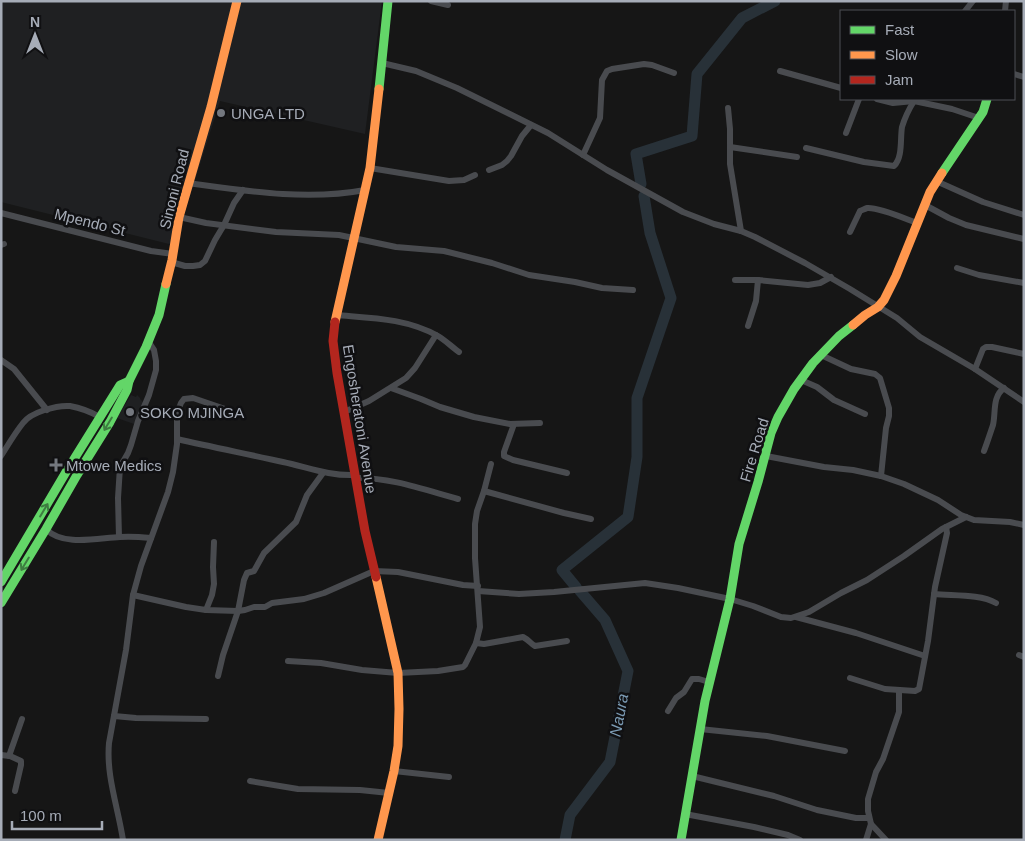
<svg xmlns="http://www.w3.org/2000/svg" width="1025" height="841" viewBox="0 0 1025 841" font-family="Arial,sans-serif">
<rect width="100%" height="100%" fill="#161616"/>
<g fill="#1f2022">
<polygon points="1,1 382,1 365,134 220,101 176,240 169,244 1,202"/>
<polygon points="131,395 136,397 137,395 140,398 140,399 144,403 134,424 117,418"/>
</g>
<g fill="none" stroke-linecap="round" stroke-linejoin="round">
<g stroke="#283138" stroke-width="11">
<polyline points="641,184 636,154 692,136 697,74 742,18 775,1"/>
<polyline points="576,587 562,570 628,517 637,457 637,398 671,298 650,233 644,196"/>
<polyline points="565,840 570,815 610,762 628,671 605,620 580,591"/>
</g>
<g stroke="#494b4f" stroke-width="6">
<polyline points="431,1 448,5"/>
<polyline points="965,11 973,1"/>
<polyline points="1005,11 1006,1"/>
<polyline points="382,63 416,71 457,88 548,133 607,170 683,212 714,224 741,231 755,237 805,263 850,289 897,318 920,337 975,369 1024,402"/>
<polyline points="780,71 841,88"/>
<polyline points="1014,74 1024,77"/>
<polyline points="877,99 893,103 914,101 952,109 979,118"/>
<polyline points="728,108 730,129 730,164 741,231"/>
<polyline points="846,133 859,99"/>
<polyline points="730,147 797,157"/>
<path d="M806,148l58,14 30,4c9,-9 6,-27 8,-39 3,-10 7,-18 12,-26"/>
<polyline points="583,155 600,118 602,80 607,71 612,69 644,64 652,65 674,73"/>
<polyline points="370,168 449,181 464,180 475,175"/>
<polyline points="489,170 502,165 507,161 511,156 522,136 531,125"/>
<polyline points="936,181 983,202 1024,215"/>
<path d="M188,183c58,8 119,18 177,7"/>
<polyline points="925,205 949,218 966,225 1024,239"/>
<polyline points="1,213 151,251 173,254"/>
<polyline points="179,217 206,223 276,232 339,235 396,247 444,251 492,263 529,275 575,282 602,288 633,290"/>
<path d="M850,232l10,-21c2,-1 5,-2 7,-3 12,-1 39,11 50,15"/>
<polyline points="1,245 4,244"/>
<polyline points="171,262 185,266 193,266 200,265 205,261 215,240 224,225 234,203 243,190"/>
<polyline points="957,268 979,275 1024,283"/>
<polyline points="735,280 758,280 808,285 820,283 831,277"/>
<path d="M336,315c34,3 70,3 102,21 7,4 14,11 21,16"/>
<polyline points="748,326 756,301 758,280"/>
<polyline points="821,355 851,369 875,374 880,378 889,408 889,416 886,428 881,476"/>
<polyline points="1,360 14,369 47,410"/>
<polyline points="975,369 983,349 986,347 992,347 1024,354"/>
<polyline points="801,380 817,387 834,400 865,414"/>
<polyline points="391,388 421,399 440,407 474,417 510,424 540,423"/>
<polyline points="344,412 369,401 406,378 415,368 436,335"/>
<polyline points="514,424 504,452 504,456 513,460 567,473"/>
<path d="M177,439c35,8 70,15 106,23 24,5 46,14 71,13"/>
<path d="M984,451c3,-8 6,-17 9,-26 3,-13 -1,-28 11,-37"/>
<path d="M1,456c7,-11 14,-23 22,-33 8,-11 34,-18 47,-17 11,2 21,6 30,11"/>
<polyline points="766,456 824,467 853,470 881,476 904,484 938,500 961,515 974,520 1010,522 1024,525"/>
<path d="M355,478c35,-1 70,12 103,21"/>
<polyline points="484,491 564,513 591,519"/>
<path d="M46,529c17,18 52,9 74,8 11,-1 21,0 31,1"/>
<polyline points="119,537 118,498 120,467 128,453 131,445 138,421 149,395 156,370 156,361 154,350 148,341"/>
<polyline points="478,591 519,594 554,592 645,583 678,588 730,599 753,606 781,617 791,618 809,612 841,593 867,580 904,556 942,529 966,517"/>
<path d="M934,594c19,2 46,0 62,9"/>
<polyline points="133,595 186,607 206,610 238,611 245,610 254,607 265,607 272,603 304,599 324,593 374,571 398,572 463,585 478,586"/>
<polyline points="206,610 212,595 214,584 213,567 214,542"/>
<polyline points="796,617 856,633 925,656"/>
<path d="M476,643l8,1 39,-7c6,3 8,7 12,9l32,-5"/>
<polyline points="1019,655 1024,657"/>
<polyline points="288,661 321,663 362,670 398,673 438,671 463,667 465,665 476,643 480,627 475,558 475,524 477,511 484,491 491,464"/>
<polyline points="218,676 223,655 238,611 244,580 247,573 254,571 264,553 296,522 307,495 323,473"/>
<polyline points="850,678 885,689 915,691 919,689 928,641 935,587 947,533 946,527"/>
<polyline points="668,711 676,698 684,692 692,679 699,679 709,682"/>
<polyline points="114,716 136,718 206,719"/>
<polyline points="700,729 767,736 845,751"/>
<polyline points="1,755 10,756 21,761 21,765 15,791"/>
<polyline points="9,756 22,719"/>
<polyline points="394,771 449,777"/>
<polyline points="692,776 774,796 817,810 856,818 869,818"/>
<polyline points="250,781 298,789 360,790 389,793"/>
<polyline points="685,814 754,827 788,835 800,840"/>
<path d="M123,840c-5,-33 -17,-64 -14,-97l17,-93 7,-55 8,-29 27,-74 5,-20 4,-28v-31l4,-10 3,-4 9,-1 38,13"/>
<polyline points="866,840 871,824"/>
<polyline points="886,840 871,824 868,811 868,799 876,772 883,759 899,712 899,691"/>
</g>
<g stroke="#63d668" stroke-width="9">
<polyline points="379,89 388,1"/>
<polyline points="942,173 983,112 987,99"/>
<polyline points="1,582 66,472 120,385 129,381"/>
<polyline points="1,603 46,529 77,475 110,422 127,390 129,381 146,347 159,315 166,284"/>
<polyline points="681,840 705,701 730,599 739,544 758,482 771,433 778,417 794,389 813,363 839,336 853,325"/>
</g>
<g stroke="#ff974d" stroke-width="9">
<polyline points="166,284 172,260 179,217 211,107 237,1"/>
<polyline points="335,322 370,168 379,89"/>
<polyline points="853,325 865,315 878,307 884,300 896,276 930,192 942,173"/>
<polyline points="376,577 398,673 399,709 398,746 394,771 378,840"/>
</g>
<polyline stroke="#b3261e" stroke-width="9" points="335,322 333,341 337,373 365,531 376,577"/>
</g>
<defs><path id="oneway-shaft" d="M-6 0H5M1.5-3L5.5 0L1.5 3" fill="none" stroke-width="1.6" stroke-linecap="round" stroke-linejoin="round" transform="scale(1.25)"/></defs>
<g stroke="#3e7d41">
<use href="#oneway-shaft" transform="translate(108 424) rotate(121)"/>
<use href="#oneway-shaft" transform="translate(44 510) rotate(-59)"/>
<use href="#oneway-shaft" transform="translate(25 564) rotate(121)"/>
</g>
<g fill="#74787f" stroke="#101012" stroke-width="2">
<circle cx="221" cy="113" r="5"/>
<circle cx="130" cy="412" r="5"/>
<path d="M53.5 457.5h5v5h5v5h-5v5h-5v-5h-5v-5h5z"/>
</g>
<g text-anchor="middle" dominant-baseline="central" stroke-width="5" stroke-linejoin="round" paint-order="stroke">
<g font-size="15" fill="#a6acb7" stroke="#101012" text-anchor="start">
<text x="231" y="113">UNGA LTD</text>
<text x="140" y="412">SOKO MJINGA</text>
<text x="66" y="465">Mtowe Medics</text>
</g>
<g font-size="15" fill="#a6acb7" stroke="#101012">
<text transform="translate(174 189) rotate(-76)">Sinoni Road</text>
<text transform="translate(90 222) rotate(14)">Mpendo St</text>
<text transform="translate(360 419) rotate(81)">Engosheratoni Avenue</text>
<text transform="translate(754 450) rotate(-73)">Fire Road</text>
</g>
<g font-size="16" font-style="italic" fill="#7b9bb4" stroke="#101012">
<text transform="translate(619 715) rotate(-79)">Naura</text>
</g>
</g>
<rect width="1025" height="841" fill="none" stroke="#a6acb7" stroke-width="5"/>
<rect x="840" y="10" width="175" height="90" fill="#101012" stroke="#4c4e54"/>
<rect x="850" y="26" width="25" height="8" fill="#63d668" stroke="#4c4e54"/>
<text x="885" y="35" font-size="15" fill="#a6acb7">Fast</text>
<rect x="850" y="51" width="25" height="8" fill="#ff974d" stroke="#4c4e54"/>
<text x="885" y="60" font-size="15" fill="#a6acb7">Slow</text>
<rect x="850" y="76" width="25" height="8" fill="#b3261e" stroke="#4c4e54"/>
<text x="885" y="85" font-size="15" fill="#a6acb7">Jam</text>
<g transform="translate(35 35)" stroke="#101012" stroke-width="4" paint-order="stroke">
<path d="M0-4L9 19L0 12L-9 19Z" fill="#a6acb7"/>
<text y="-8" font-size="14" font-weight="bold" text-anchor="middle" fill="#a6acb7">N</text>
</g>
<path d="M12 821v8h90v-8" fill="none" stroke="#a6acb7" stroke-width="2.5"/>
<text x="20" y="821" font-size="15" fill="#a6acb7" stroke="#101012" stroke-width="4" paint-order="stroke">100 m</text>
</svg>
